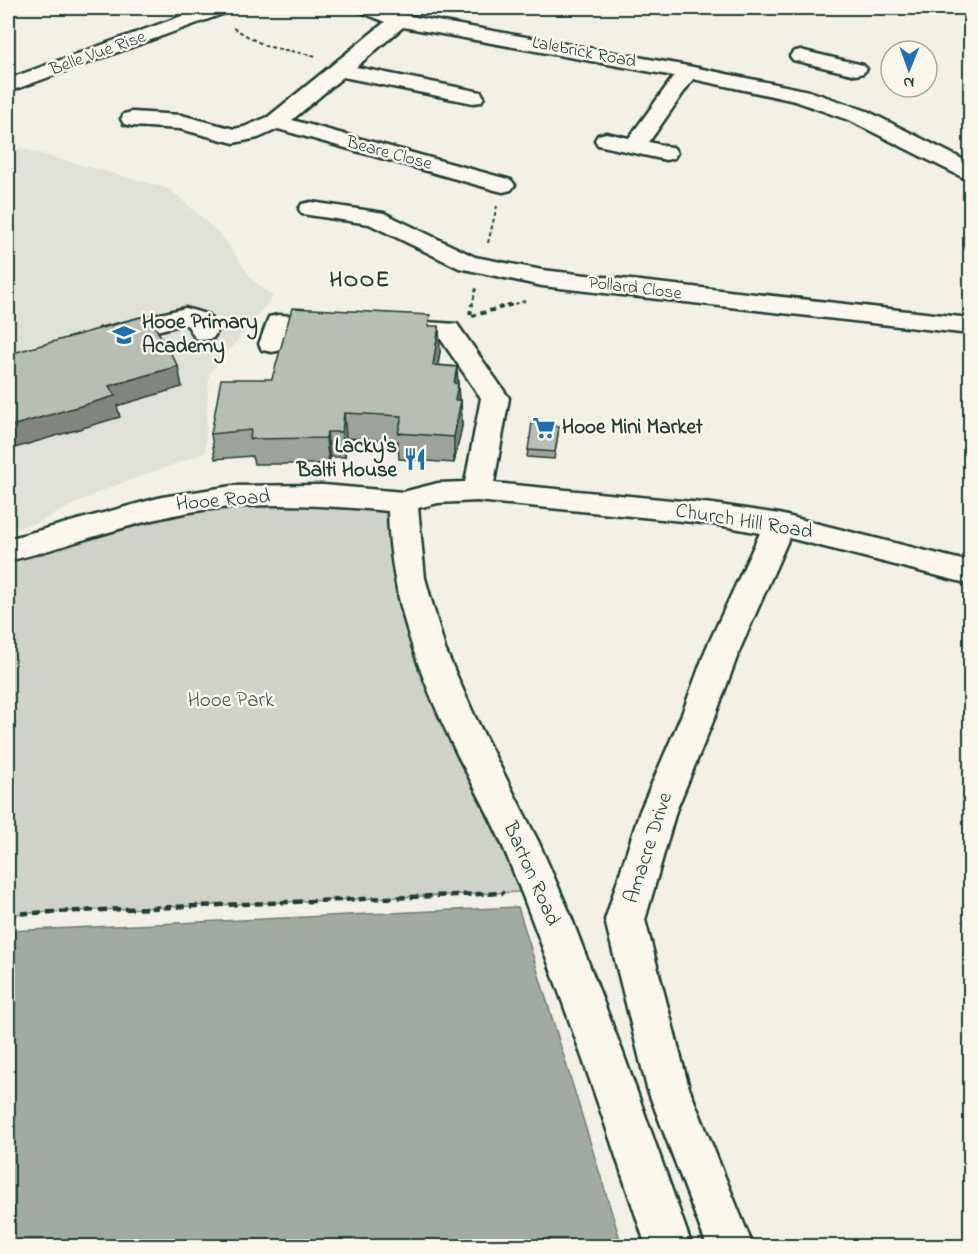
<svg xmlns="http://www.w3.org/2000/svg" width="978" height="1254" viewBox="0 0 978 1254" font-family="'Indie Flower',sans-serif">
<rect width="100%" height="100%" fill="#f2f0e5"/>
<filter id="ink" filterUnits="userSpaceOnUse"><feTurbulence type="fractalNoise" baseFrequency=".0167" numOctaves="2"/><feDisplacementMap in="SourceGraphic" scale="12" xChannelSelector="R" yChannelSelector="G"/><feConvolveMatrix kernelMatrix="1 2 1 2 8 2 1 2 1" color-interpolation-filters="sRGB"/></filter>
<g filter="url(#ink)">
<polygon fill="#e0e1d6" points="20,148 170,189 221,235 252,279 273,297 209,374 205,453 101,491 37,523 8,530 8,153"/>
<polygon fill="#cfd2c8" stroke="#77887e" stroke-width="1.5" points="403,502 410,591 541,891 8,914 8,550 162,507"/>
<polygon fill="#a2aba1" stroke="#6e7f75" stroke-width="1.5" points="518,907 622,1246 8,1246 8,931"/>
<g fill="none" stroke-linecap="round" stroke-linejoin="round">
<g stroke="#1f3d34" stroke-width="5">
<g id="minor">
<polygon points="204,8 231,8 228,12 8,92 8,79"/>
<polygon points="358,8 385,8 404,15 688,66 809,91 867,111 970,163 970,179 962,177 851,121 795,101 693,79 649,142 674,148 677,153 674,158 666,160 598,145 595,140 598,135 606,133 629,138 674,76 403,27 356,67 481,92 484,97 481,102 473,103 343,77 292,120 511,180 515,185 511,190 503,192 495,190 278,129 258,138 234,143 180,129 132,126 124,124 121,119 124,114 132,112 181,115 234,129 244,127 268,117 385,22 361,12"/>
<polygon points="800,50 863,65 867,69 863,73 856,75 793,60 790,56 793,52"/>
<polygon points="311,202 384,213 475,257 542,270 970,318 970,334 542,286 459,268 369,224 302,214 299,209 302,204"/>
<polygon points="185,308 209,315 217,332 213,338 204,340 195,338 188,326 184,324 109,343 100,341 96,335 100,329"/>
<polygon points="278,315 342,319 346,325 342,331 333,333 289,331 282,350 272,352 262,350 259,344 269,317"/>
<path d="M394,320l63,4 52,74 -15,85 219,21 66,10 191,48v22l-181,-46 -49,111 -24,65 -40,97 -31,109 44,168 64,158h-46l-60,-158 -42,-168 35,-109 42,-97 24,-65 54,-116 -47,-9 -236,-23 -39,2 -20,5 7,70 20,71 30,68 64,126 29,66 55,144 69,193h-46c-44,-131 -87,-262 -139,-390 -14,-35 -33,-69 -50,-102 -38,-78 -67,-156 -69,-243 -75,-7 -153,-11 -227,7 -52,12 -102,31 -153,43v-22l154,-42 70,-11 91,-1 80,7 35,-9 27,-1 16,-84 -41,-60 -55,-4 -4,-6 4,-6z"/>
</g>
</g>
<g stroke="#1f3d34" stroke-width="2" stroke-dasharray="4 3" stroke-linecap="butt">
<polyline points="233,28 265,46 316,56"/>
<polyline points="488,243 497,206"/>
<polyline points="472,306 476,288"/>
<polyline points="508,306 525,301"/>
</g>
<g stroke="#1f3d34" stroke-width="4" stroke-dasharray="5 4" stroke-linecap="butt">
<polyline points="470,315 472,304"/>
<polyline points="472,316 513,304"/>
</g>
<polyline stroke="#1f3d34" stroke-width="4.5" stroke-dasharray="8 5" stroke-linecap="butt" points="8,914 504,893"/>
<use href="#minor" fill="#fbf7ec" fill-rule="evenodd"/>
</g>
<g fill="#9da39a" stroke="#1f3d34" stroke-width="1.5">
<polygon points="430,326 440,351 438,365 457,367 459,400 461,400 462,426 454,463 399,459 398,441 346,438 345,457 330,457 329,464 254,464 252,456 215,459 211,434 272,379"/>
<polygon points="558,434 554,459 527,457 528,450"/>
</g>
<g fill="#80857d" stroke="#1f3d34" stroke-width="1.5">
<polygon points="439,326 440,351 434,390 433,365"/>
<polygon points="178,366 182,387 117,406 120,417 8,450 8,427 109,386"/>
<polygon points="457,367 459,410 456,425 454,383"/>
<polygon points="461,400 462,426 454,463 454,437"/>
<polygon points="344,413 346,438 345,457 342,432"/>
<polygon points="327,432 330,457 329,464 326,438"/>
</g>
<g fill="#b7beb3" stroke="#1f3d34" stroke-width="1.5">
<polygon points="292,308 430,315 428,326 439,326 433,365 457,367 454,383 458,384 455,400 461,400 454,437 398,433 402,416 344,413 342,432 327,432 326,438 250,439 251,430 211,434 221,379 272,379"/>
<polygon points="148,315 178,366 109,386 115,396 8,427 8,351 12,350 13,353"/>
<polygon points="532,423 559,427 555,452 528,450"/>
</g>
</g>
<defs>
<g id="school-bare" transform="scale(1.8)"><path d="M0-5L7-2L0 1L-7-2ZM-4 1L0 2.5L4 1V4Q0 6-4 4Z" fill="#1f6fb2" stroke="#fbf7ec" stroke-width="2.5" paint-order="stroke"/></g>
<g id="supermarket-bare" transform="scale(1.8)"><path d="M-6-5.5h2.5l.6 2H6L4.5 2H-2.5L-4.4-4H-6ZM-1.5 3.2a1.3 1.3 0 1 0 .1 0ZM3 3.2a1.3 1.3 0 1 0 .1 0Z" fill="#1f6fb2" stroke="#fbf7ec" stroke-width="2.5" paint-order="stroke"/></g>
<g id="restaurant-bare" transform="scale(1.8)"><path d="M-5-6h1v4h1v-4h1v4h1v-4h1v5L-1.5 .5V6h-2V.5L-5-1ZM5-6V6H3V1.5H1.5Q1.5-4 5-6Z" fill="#1f6fb2" stroke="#fbf7ec" stroke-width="2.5" paint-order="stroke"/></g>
</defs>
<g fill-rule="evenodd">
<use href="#school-bare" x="124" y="335"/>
<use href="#supermarket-bare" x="544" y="428"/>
<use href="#restaurant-bare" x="415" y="459"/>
</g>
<g text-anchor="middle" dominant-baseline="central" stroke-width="5" stroke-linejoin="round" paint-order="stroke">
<g font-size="18" fill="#1f3d34" stroke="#fbf7ec">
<text transform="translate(584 53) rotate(11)">Lalebrick Road</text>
<text transform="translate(98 54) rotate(-20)">Belle Vue Rise</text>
<text transform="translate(389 154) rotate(15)">Beare Close</text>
<text transform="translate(635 289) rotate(7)">Pollard Close</text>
</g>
<g font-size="21" font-weight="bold" fill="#1f3d34" stroke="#fbf7ec" text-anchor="start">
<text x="142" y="323">Hooe Primary<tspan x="142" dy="24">Academy</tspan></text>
<text x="562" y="428">Hooe Mini Market</text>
<text x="397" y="447" text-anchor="end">Lacky's<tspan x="397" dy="24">Balti House</tspan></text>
</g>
<g font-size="21" fill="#1f3d34" stroke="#fbf7ec">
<text transform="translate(223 501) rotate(-5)">Hooe Road</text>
<text transform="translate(744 522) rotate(9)">Church Hill Road</text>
<text transform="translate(649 848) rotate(-72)">Amacre Drive</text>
<text transform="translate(531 874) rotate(66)">Barton Road</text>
</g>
<g font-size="21" fill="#425b52" stroke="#fbf7ec">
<text x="231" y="701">Hooe Park</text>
</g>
<g font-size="22" font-weight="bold" letter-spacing="1.5" fill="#1f3d34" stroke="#fbf7ec">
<text x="360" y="281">HOOE</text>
</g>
</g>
<rect width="978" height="1254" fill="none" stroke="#fbf7ec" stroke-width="30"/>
<rect x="15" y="15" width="948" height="1224" fill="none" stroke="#1f3d34" stroke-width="2" filter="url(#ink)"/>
<g transform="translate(909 69) rotate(181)"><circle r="28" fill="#fbf7ec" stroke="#a3ada2" stroke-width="1.5"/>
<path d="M0-4.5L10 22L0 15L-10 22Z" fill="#1f6fb2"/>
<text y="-9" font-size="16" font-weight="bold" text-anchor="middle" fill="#1f3d34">N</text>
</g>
</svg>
